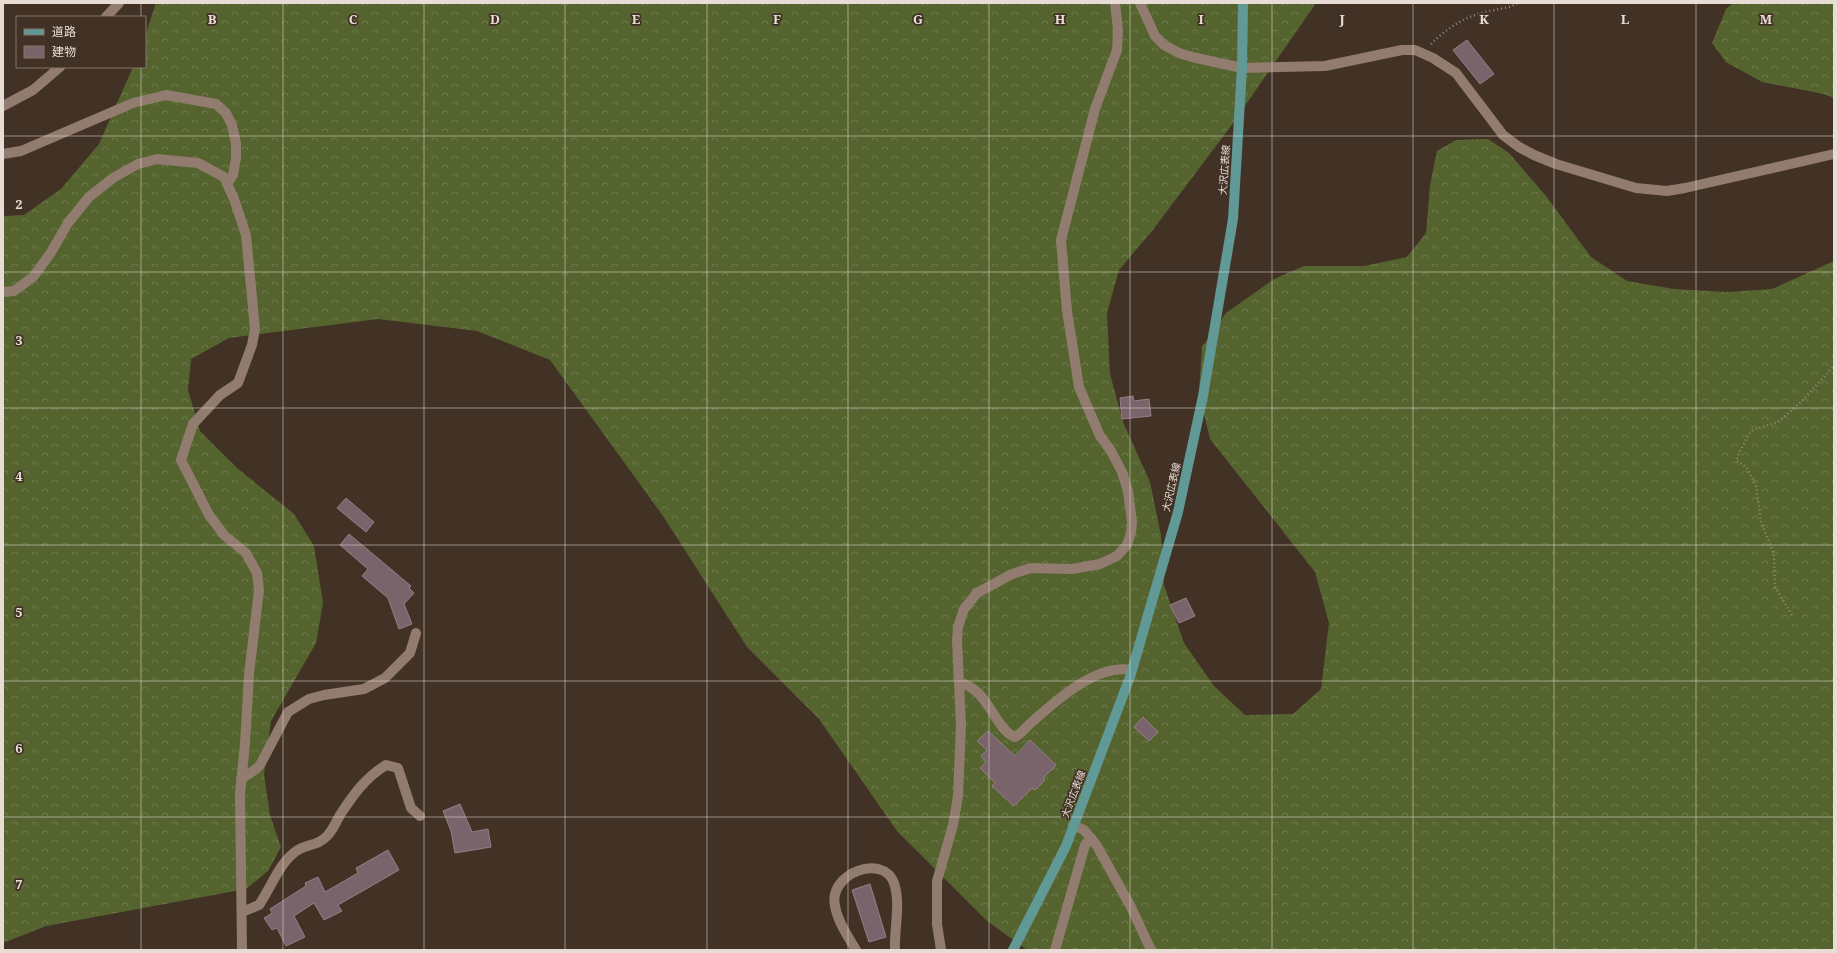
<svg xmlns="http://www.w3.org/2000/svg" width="1837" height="953" viewBox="0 0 1837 953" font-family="'Noto Serif','Noto Sans JP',serif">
<defs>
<pattern id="forest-crowns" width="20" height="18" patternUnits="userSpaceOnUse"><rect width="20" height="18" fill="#55642f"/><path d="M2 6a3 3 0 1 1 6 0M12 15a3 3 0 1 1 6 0" fill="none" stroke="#6d7a4c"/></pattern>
</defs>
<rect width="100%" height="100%" fill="#423125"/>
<g fill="url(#forest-crowns)">
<polygon points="156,3 1316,3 1231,126 1152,231 1119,270 1107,313 1110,374 1123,422 1150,482 1161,535 1164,585 1184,643 1214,686 1245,715 1293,714 1321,689 1329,623 1315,572 1210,439 1199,392 1202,347 1226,313 1274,279 1304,266 1364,266 1407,257 1426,233 1430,185 1437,151 1456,140 1488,139 1509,153 1546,196 1591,257 1627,281 1674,289 1727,292 1772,289 1834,261 1834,950 1027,950 986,920 897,831 819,719 747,647 663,516 550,360 477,331 378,319 229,338 191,359 188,390 200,431 237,468 294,514 314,546 323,603 316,643 271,721 264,774 270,815 281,847 268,871 246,889 46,926 3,943 3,216 24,215 61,189 99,144 133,67 145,67 145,36"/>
<polygon points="1733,3 1834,3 1834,98 1824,94 1762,82 1726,62 1712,43 1726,9"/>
</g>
<g fill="#7a646c" stroke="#967e87">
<polygon points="1467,40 1494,74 1480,84 1453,50"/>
<polygon points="1133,396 1134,401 1149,399 1151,416 1122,419 1120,398"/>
<polygon points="346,498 374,522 366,532 337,508"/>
<polygon points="349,534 411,586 409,588 414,593 404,604 412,624 399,629 388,598 362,576 368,569 340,545"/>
<polygon points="1186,598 1195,616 1179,623 1170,605"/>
<polygon points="1143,717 1158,732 1149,741 1134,727"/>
<polygon points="988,731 1015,756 1030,740 1056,765 1043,778 1045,780 1035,790 1032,788 1014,806 992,786 995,783 980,768 986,762 981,756 987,750 977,741"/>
<polygon points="460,804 472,832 488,829 491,847 455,853 451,831 443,811"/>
<polygon points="388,850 399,870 338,905 342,911 324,920 314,903 294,916 305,937 286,946 277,928 272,930 264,918 272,913 270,909 306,886 305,883 318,877 325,892 358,873 356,868"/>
<polygon points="870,884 886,937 869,942 852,890"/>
</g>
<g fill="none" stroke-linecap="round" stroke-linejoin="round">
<g stroke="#96887e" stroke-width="2.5" stroke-dasharray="1 3" stroke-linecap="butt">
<path d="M1431,44c15,-15 33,-27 54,-32 11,-3 23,-3 33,-9"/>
<polyline points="1792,615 1775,587 1774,554 1761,522 1756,485 1747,468 1736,460 1748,435 1753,430 1778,422 1801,402 1834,366"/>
</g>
<g stroke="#917c6f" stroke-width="10">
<polyline points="1140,3 1155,36 1164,45 1179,53 1192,57 1242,68 1325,66 1402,50 1415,50 1433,58 1456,73 1503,135 1519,147 1534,155 1556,164 1636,188 1667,191 1685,188 1834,154"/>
<polyline points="106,17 119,3"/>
<polyline points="3,106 33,90 60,67"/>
<polyline points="3,154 21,151 133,103 166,95 216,104 226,113 232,125 236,143 236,158 233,175 227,184"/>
<polyline points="3,292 14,291 33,277 50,254 68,223 89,197 113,178 138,164 157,159 198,163 224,177 234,199 246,235 255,329 252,345 238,383 220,395 193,424 181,460 209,515 224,535 246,553 257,573 259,590 249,674 245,744 240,794 242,950"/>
<path d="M960,683c28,5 35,47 55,54 6,-3 12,-11 18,-16 24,-21 64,-58 99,-51"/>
<polyline points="241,779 256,769 260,765 288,712 309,699 324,695 364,689 385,678 410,653 416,633"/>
<polyline points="1073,825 1084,830 1097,846 1131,907 1151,950"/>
<path d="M242,912l17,-7c12,-17 19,-40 36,-53 11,-9 22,-5 32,-16 6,-6 9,-14 13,-21 13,-20 25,-37 46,-50l12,3 13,40 9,8"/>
<path d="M856,950c-8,-13 -18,-28 -21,-44 -7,-33 48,-53 59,-23 7,21 0,46 1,67"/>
<polyline points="941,950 937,924 937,881 953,825 958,796 961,725 957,641 958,627 964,609 977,593 1012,574 1031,568 1072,569 1100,564 1117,556 1127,545 1131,533 1132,522 1128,491 1122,472 1111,451 1100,436 1079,387 1067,311 1061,240 1095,109 1117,50 1118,30 1115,3"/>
<polyline points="1055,950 1085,845 1091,838"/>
</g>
<polyline stroke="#609996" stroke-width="10" points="1013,950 1066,846 1130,677 1178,512 1203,396 1233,219 1242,68 1243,3"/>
</g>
<path fill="none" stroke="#e8ddd5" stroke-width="1" stroke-opacity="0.55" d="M141,3v14M283,3v947M424,3v947M565,3v947M707,3v947M848,3v947M989,3v947M1130,3v947M1272,3v947M1413,3v947M1554,3v947M1696,3v947M141,67v883M3,136h1831M3,272h1831M3,408h1831M3,545h1831M3,681h1831M3,817h1831"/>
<g text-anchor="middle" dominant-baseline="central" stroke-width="3.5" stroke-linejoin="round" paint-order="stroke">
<g font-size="10" fill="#e8ddd5" stroke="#423125">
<text transform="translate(1224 170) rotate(-86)">大沢広表線</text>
<text transform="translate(1171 487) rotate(-77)">大沢広表線</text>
<text transform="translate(1073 794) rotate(-69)">大沢広表線</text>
</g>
</g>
<g font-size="13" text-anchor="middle" font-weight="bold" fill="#e8ddd5" stroke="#423125" stroke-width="3.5" stroke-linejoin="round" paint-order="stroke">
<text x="212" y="24">B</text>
<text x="353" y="24">C</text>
<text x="495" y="24">D</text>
<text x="636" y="24">E</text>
<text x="777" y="24">F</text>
<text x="918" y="24">G</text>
<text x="1060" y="24">H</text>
<text x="1201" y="24">I</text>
<text x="1342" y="24">J</text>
<text x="1484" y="24">K</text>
<text x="1625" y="24">L</text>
<text x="1766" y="24">M</text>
<text x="19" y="209">2</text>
<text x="19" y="345">3</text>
<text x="19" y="481">4</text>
<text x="19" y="617">5</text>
<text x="19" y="753">6</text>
<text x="19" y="889">7</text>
</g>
<rect width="1837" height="953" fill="none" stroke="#e8ddd5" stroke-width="8"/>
<rect x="16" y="16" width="130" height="52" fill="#423125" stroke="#84766b"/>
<rect x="24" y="29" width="20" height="6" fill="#609996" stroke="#84766b"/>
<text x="52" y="36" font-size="12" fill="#e8ddd5">道路</text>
<rect x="24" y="46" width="20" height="12" fill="#7a646c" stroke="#84766b"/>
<text x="52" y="56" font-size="12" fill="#e8ddd5">建物</text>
</svg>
